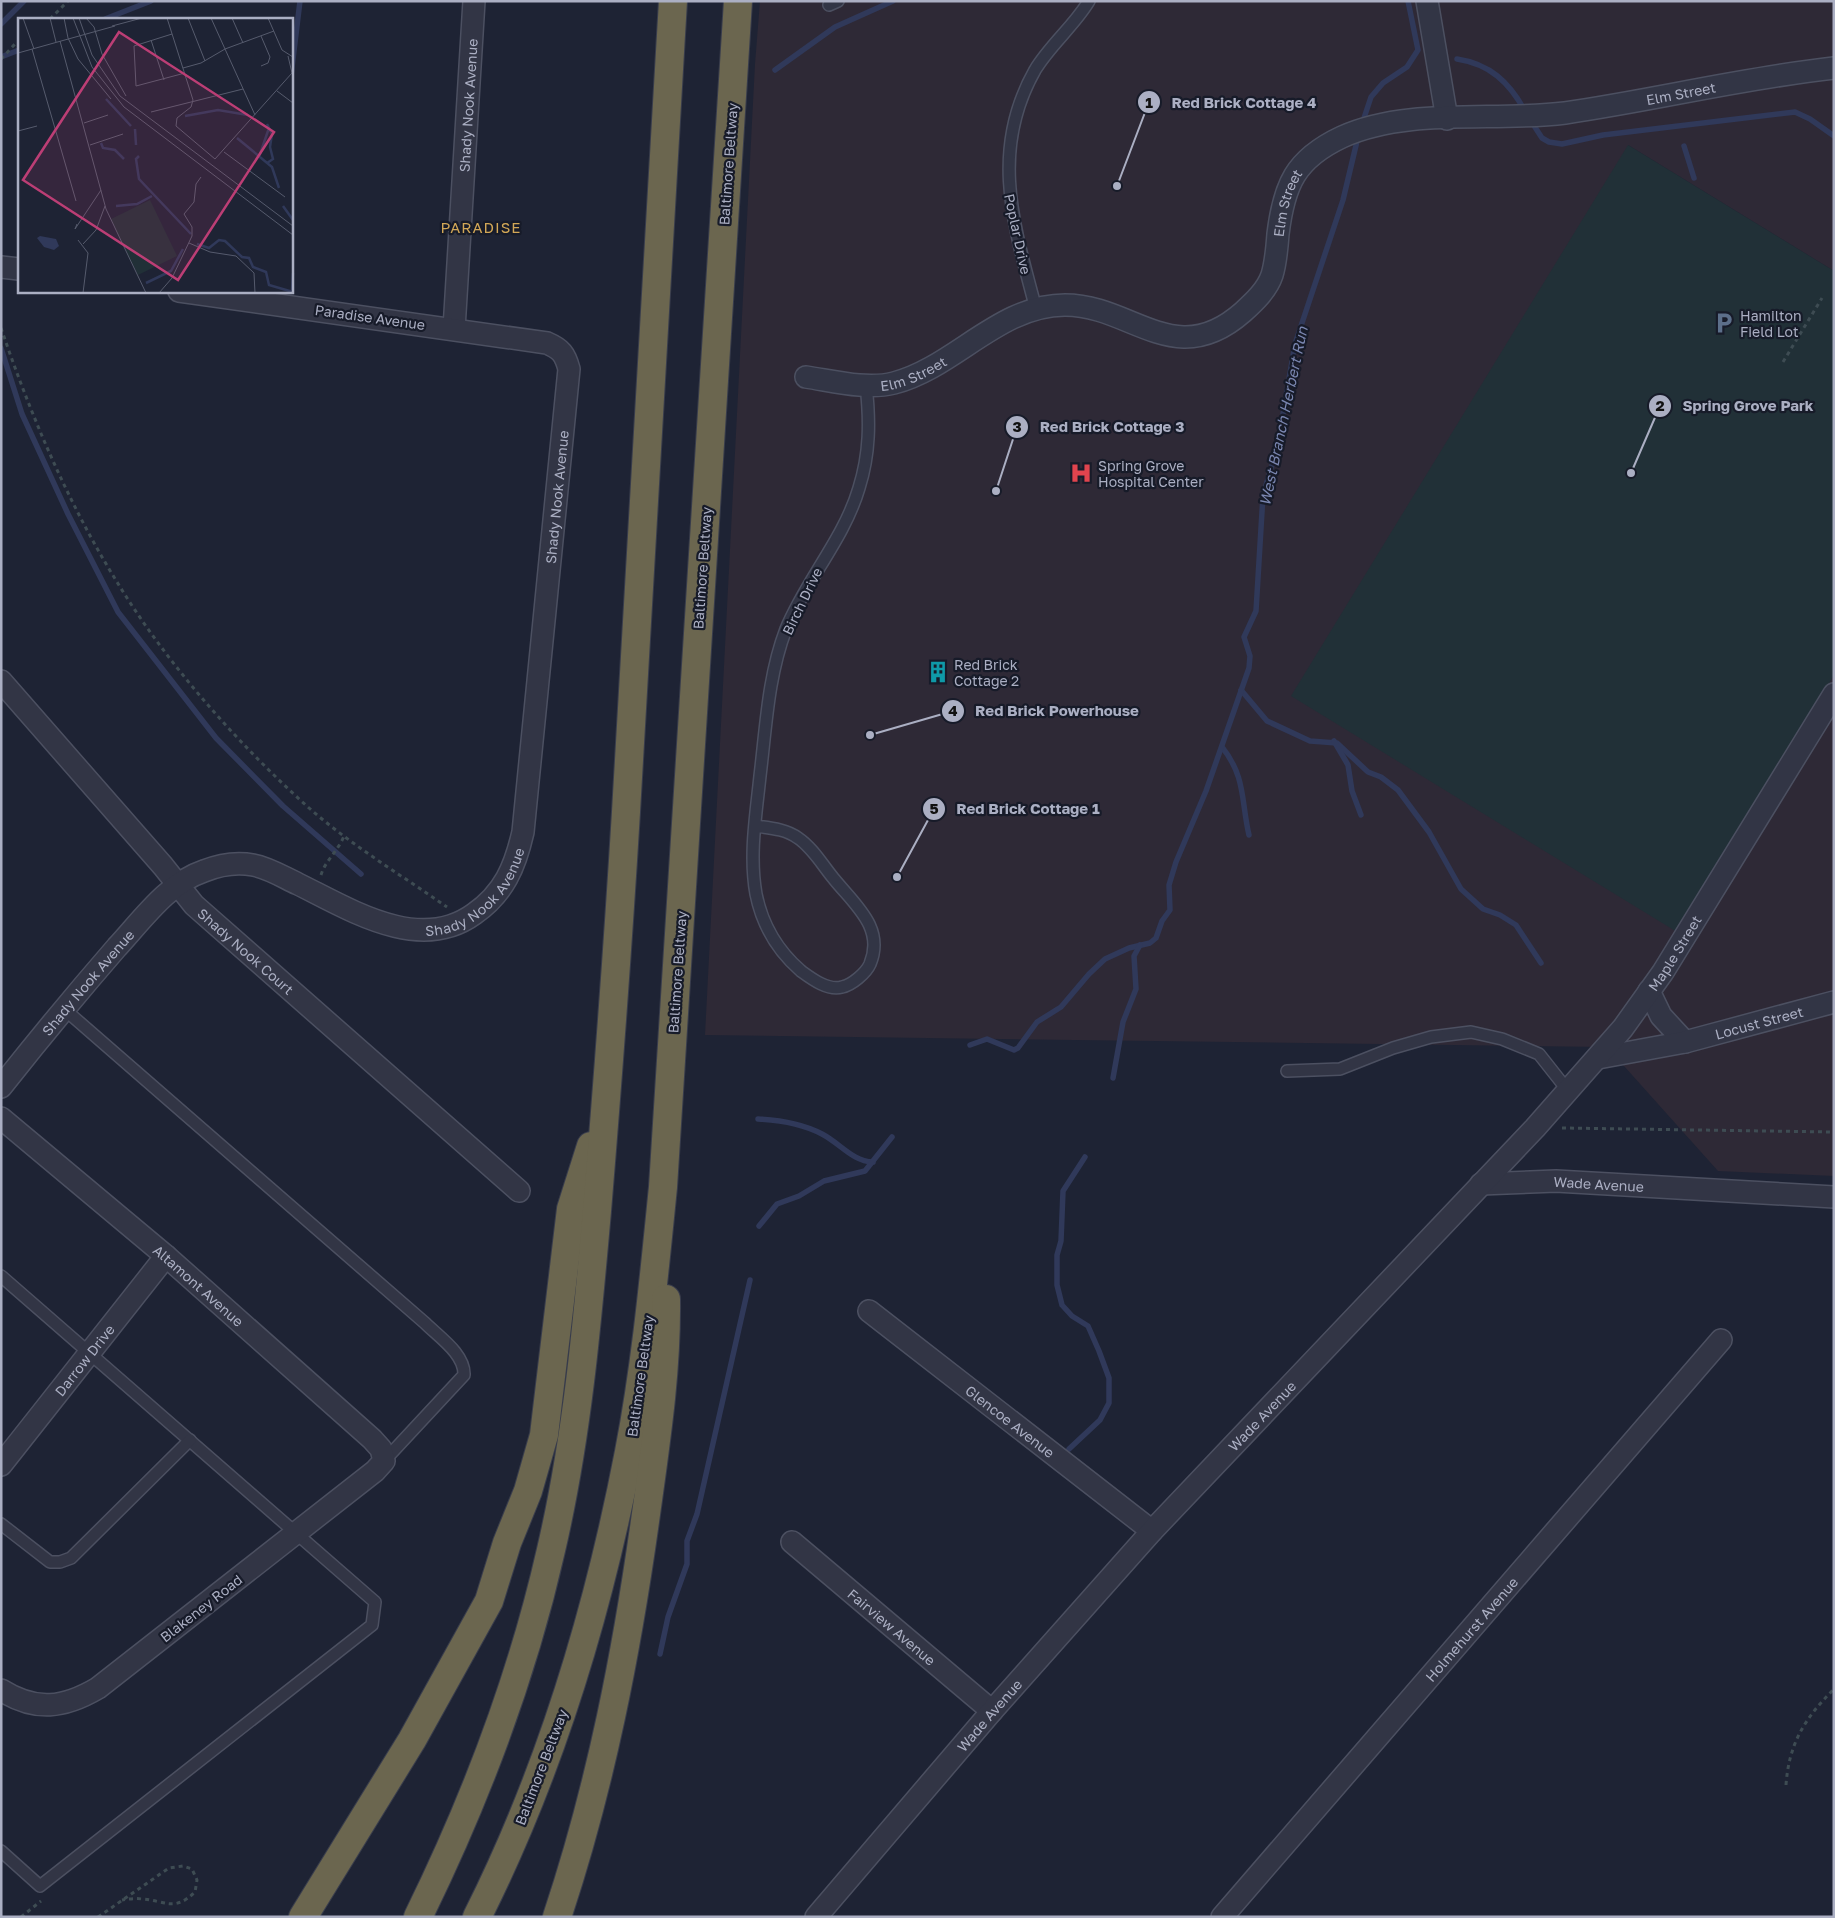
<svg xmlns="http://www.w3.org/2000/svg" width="1835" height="1918" viewBox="0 0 1835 1918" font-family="'Golos Text',sans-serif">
<rect width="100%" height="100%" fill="#1e2334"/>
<polygon fill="#2e2936" points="760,1 1834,1 1834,271 1628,145 1676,932 1834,675 1834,1176 1718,1171 1607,1047 705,1035 755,64"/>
<polygon fill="#213037" points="1628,145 1834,271 1834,675 1677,932 1291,696"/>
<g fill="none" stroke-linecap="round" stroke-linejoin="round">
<g stroke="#30395a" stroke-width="5.5">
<polyline points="105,19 151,1"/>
<polyline points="1,24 24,1"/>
<polyline points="1,57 19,50"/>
<path d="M1457,59c33,5 52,23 68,52"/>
<polyline points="775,70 835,27 893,1"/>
<polyline points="291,76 300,1"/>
<polyline points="1531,121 1542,138 1549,142 1562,144 1603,135 1795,112 1810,119 1834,136"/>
<polyline points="1362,124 1371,97 1383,83 1407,67 1418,50 1408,1"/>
<polyline points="1684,146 1694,178"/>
<polyline points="1,348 22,414 68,514 118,612 216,738 283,806 361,874"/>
<polyline points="1241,690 1267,721 1310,741 1337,743 1368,772 1381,777 1398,790 1429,832 1461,889 1483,909 1500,915 1516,925 1541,963"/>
<polyline points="1334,741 1348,765 1352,791 1361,815"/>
<path d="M1222,747c24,30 19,54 27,88"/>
<polyline points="970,1045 987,1039 1014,1050 1018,1048 1037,1022 1061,1007 1089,974 1105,959 1129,948 1150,943 1156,938 1162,921 1170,910 1169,885 1176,862 1206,791 1249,668 1250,656 1244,637 1256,611 1263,495 1277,449 1295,344 1343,200 1358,137"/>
<polyline points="1113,1078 1123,1022 1136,989 1134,956 1140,945"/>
<path d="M758,1119c22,1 45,5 64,15 19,10 30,27 51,28"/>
<polyline points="759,1226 777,1204 799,1196 824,1181 865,1171 892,1137"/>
<polyline points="1069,1449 1100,1420 1109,1403 1109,1378 1099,1351 1088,1326 1072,1316 1062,1305 1057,1285 1057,1255 1061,1241 1063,1191 1085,1157"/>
<polyline points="660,1654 668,1617 687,1564 687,1541 697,1514 750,1280"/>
</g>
<g stroke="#4c5061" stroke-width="14">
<g id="service">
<polyline points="829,5 838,1"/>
<path d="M1036,309c-22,-83 -47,-158 -1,-239 15,-25 39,-44 54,-69"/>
<path d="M755,826c15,2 31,3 43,12 15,10 25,28 36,41 21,26 51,49 36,85 -4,9 -18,21 -28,23 -14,4 -30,-8 -41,-16 -23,-20 -39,-47 -45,-77 -7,-39 0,-79 4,-118 6,-49 8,-100 26,-147 20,-49 58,-90 73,-141 11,-35 11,-67 7,-103"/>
<path d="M63,1008l362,315c14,14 40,31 39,52l-80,86"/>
<polyline points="1287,1071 1340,1069 1393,1048 1431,1037 1471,1032 1502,1039 1539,1054 1569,1092"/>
<polyline points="1,1276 375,1602 372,1625 40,1886 1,1851"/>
<polyline points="1,1524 50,1562 60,1562 71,1558 190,1440"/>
</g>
</g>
<g stroke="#4c5061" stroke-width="24">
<g id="minor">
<polyline points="1427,1 1447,119"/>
<polyline points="1,267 19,269"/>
<path id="s1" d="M454,329l20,-328"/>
<path id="s2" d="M806,377c27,4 61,13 88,6 61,-16 105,-78 171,-78 67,0 110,67 178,7 11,-10 24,-22 29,-37 4,-13 5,-27 6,-41 6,-49 17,-75 64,-97 66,-30 152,-15 223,-24 90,-13 178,-35 269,-45"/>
<path id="s3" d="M1,681l162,185 31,39 325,286"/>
<polyline points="1649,991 1661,1016 1685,1042"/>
<path id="s4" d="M1598,1058l87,-16 149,-40"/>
<path id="s5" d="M1,1087c38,-48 76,-94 116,-140 25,-27 51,-64 87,-76 15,-6 33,-9 49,-6 16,3 30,12 45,19 51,25 121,70 176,30 30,-21 41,-47 49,-82l46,-463c-4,-15 -8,-20 -22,-26l-368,-52"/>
<path id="s6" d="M1,1118l165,138 206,183 9,10 3,12 -9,10 -277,217c-34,20 -62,24 -97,2"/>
<path id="s7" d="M1481,1184l75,-3 278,16"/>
<path id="s8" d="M869,1311l283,220"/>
<path id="s9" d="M1,1465l165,-209"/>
<path id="s10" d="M792,1542l200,169"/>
<path id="s11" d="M816,1917l176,-206 160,-180 383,-403 88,-100 40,-56 171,-278"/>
<path id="s12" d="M1222,1917l499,-577"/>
</g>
</g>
<g stroke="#393d4c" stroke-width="30">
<g id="motorway">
<polyline points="303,1917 412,1740 489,1601 507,1543 528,1491 544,1435 571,1209 591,1146"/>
<path d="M418,1917c58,-118 104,-239 133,-367 26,-111 36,-225 46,-339 11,-133 21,-266 29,-399 16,-271 31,-541 47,-811"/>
<path d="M477,1917c74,-147 121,-304 152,-465 17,-88 25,-176 34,-265l75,-1186"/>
<path d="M557,1917c44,-132 70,-266 89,-403 10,-72 21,-143 20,-215"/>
</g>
</g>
<g stroke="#3e4c53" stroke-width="3" stroke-dasharray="4 4" stroke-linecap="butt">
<polyline points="50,19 68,1"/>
<polyline points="1,59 15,44 19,44"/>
<path d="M1,328c30,88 67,175 116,254 50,82 121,162 192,226 42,37 92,67 138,99"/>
<polyline points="1783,362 1822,298"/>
<path d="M321,875c4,-14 17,-24 23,-39"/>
<polyline points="1562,1128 1834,1132"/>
<path d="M1786,1785c3,-42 19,-67 48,-96"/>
<polyline points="21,1917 41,1901"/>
<path d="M98,1917l71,-49 14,-2 9,3 5,11 -2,12c-21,20 -28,9 -53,7 -7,-1 -14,0 -20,1"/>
</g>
<use href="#service" stroke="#323545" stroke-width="11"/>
<use href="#minor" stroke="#323545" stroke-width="21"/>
<use href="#motorway" stroke="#6b664f" stroke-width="28"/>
</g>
<defs>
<g id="parking-bare" transform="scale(1.725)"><path d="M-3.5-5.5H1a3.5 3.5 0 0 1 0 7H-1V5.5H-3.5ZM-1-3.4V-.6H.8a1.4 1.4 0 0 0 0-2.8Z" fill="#5c6f8a" stroke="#171b29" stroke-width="2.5" paint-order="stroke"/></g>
<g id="hospital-bare" transform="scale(1.725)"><path d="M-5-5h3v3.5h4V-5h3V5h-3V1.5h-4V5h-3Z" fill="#e0444e" stroke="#171b29" stroke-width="2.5" paint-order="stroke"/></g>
<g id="building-bare" transform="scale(1.725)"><path d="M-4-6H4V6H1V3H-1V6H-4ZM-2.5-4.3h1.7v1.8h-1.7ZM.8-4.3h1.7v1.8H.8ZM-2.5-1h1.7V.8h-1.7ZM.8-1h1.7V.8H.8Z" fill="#0f9aa8" stroke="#171b29" stroke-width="2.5" paint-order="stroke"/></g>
</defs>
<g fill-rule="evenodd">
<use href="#parking-bare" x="1724" y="323"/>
<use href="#hospital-bare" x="1081" y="473"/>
<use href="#building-bare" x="938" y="672"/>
</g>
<g text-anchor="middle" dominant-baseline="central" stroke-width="4.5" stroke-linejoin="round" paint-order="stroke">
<g font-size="14" fill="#abafc3" stroke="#171b29">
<text stroke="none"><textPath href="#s2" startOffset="1024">Elm Street</textPath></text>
<text stroke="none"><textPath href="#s1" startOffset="224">Shady Nook Avenue</textPath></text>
<text transform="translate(728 164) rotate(-86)">Baltimore Beltway</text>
<text stroke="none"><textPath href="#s2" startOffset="590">Elm Street</textPath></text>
<text transform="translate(1018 234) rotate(78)">Poplar Drive</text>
<text transform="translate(370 317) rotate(8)">Paradise Avenue</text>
<text stroke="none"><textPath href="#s2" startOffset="110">Elm Street</textPath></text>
<text stroke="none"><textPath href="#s5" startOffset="1021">Shady Nook Avenue</textPath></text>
<text transform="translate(702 568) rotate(-86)">Baltimore Beltway</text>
<text transform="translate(802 601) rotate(-64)">Birch Drive</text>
<text stroke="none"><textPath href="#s5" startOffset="601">Shady Nook Avenue</textPath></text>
<text stroke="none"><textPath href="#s3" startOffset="365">Shady Nook Court</textPath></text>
<text stroke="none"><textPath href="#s11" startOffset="1292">Maple Street</textPath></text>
<text transform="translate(677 972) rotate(-86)">Baltimore Beltway</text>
<text stroke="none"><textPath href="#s5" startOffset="136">Shady Nook Avenue</textPath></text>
<text stroke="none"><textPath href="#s4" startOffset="165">Locust Street</textPath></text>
<text stroke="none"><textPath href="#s7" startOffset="118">Wade Avenue</textPath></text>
<text stroke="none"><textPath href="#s6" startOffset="259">Altamont Avenue</textPath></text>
<text stroke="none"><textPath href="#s9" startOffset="134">Darrow Drive</textPath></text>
<text transform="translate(640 1376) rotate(-82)">Baltimore Beltway</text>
<text stroke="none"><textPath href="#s11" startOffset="671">Wade Avenue</textPath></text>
<text stroke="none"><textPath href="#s8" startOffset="179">Glencoe Avenue</textPath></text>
<text transform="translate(201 1608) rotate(-38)">Blakeney Road</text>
<text stroke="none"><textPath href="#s10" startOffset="131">Fairview Avenue</textPath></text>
<text stroke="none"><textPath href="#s12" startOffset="381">Holmehurst Avenue</textPath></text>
<text stroke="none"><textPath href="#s11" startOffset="266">Wade Avenue</textPath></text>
<text transform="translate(541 1767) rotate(-69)">Baltimore Beltway</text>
</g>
<g font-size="14" fill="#abafc3" stroke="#171b29" text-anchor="start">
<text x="1740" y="315">Hamilton<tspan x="1740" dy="16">Field Lot</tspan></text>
<text x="1098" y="465">Spring Grove<tspan x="1098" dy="16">Hospital Center</tspan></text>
<text x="954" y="664">Red Brick<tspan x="954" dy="16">Cottage 2</tspan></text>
</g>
<g font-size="15" letter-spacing="1" fill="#d2a757" stroke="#171b29">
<text x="481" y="227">PARADISE</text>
</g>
<g font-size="15" font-style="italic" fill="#7a86b0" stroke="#171b29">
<text transform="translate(1283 416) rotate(-78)">West Branch Herbert Run</text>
</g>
</g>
<g transform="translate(18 18)">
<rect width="275" height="275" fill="#1e2334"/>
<path d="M132,182l27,56 -39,19 -27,-56z" fill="#213037"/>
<path d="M22,218l16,3 3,7 -5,4 -10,-3 -7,-9z" fill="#30395a"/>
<path fill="none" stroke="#30395a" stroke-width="2.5" d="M88,81l25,27M167,98l33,-6 30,5M117,111l1,16M219,120l35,29 7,21M83,125l2,5 12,2 9,9M121,138l-3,3 3,20 52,55M241,139l10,-29M249,145l6,-4 -3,-12 2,-13 -5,-10M98,188l21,-2 15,-8M265,188l10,14M179,226l12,4 10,-8 6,1 17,16 7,1 4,9 13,5 3,13 24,7M128,265l25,-12 12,-22M274,272l1,-17"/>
<path fill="none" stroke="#565b6d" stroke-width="1" d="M5,0l11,31M32,0l6,24M46,0l4,20 10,21 33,40M55,0l19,49 32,40 169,128M61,0l13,37 28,41 173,130M68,0l8,9 8,27 24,42M149,0l26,82 -2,7 -14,11 -1,8 39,33 77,-86 -4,-17M170,0l17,43M193,0l14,31M214,0l11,25M250,0l14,32 11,7M94,8l30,-8M154,16l-38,12 2,40 49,-13M243,18l9,21 -2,6 -7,3M133,22l13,40M42,23l46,168 40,84M14,31l44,152M207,31l30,66M0,35l97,-27M165,50l18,-5 24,-14 49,-18M259,73l16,12M133,94l92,-23M66,105l24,-8M0,113l19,-5M72,127l33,-11M206,134l61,45M59,206l-2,5 26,-39M60,222l10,13 -5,40M171,225l21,9 26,4 18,17 1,20M65,226l13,-14 9,-24M141,275l13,-15 20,-42v-9l-8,-13 10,-12 2,-18 5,-7"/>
<path fill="#bc3e75" fill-opacity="0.15" stroke="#bc3e75" stroke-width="2.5" d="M101,14l155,100 -96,148 -155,-100z"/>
<rect width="275" height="275" fill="none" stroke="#abafc3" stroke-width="2.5"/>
</g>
<path fill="none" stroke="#abafc3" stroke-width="2" d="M1117 186L1149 102M1631 473L1660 406M996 491L1017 427M870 735L953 711M897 877L934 809"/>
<g fill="#abafc3" stroke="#171b29" stroke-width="2">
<circle cx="1117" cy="186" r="5"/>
<circle cx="1631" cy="473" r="5"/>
<circle cx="996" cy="491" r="5"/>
<circle cx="870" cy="735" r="5"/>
<circle cx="897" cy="877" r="5"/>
<circle cx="1149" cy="102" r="12"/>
<circle cx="1660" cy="406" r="12"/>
<circle cx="1017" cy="427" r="12"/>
<circle cx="953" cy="711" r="12"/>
<circle cx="934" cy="809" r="12"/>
</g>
<g font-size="15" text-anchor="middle" font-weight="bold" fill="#111">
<text x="1149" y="108">1</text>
<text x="1660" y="411">2</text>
<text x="1017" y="432">3</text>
<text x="953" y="716">4</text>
<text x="934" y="814">5</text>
</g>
<g font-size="15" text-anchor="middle" font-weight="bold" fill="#abafc3" stroke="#171b29" stroke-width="4.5" stroke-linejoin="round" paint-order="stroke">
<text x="1244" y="108">Red Brick Cottage 4</text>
<text x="1748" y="411">Spring Grove Park</text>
<text x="1112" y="432">Red Brick Cottage 3</text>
<text x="1057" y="716">Red Brick Powerhouse</text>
<text x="1028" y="814">Red Brick Cottage 1</text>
</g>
<rect width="1835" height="1918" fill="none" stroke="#abafc3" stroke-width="5"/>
</svg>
